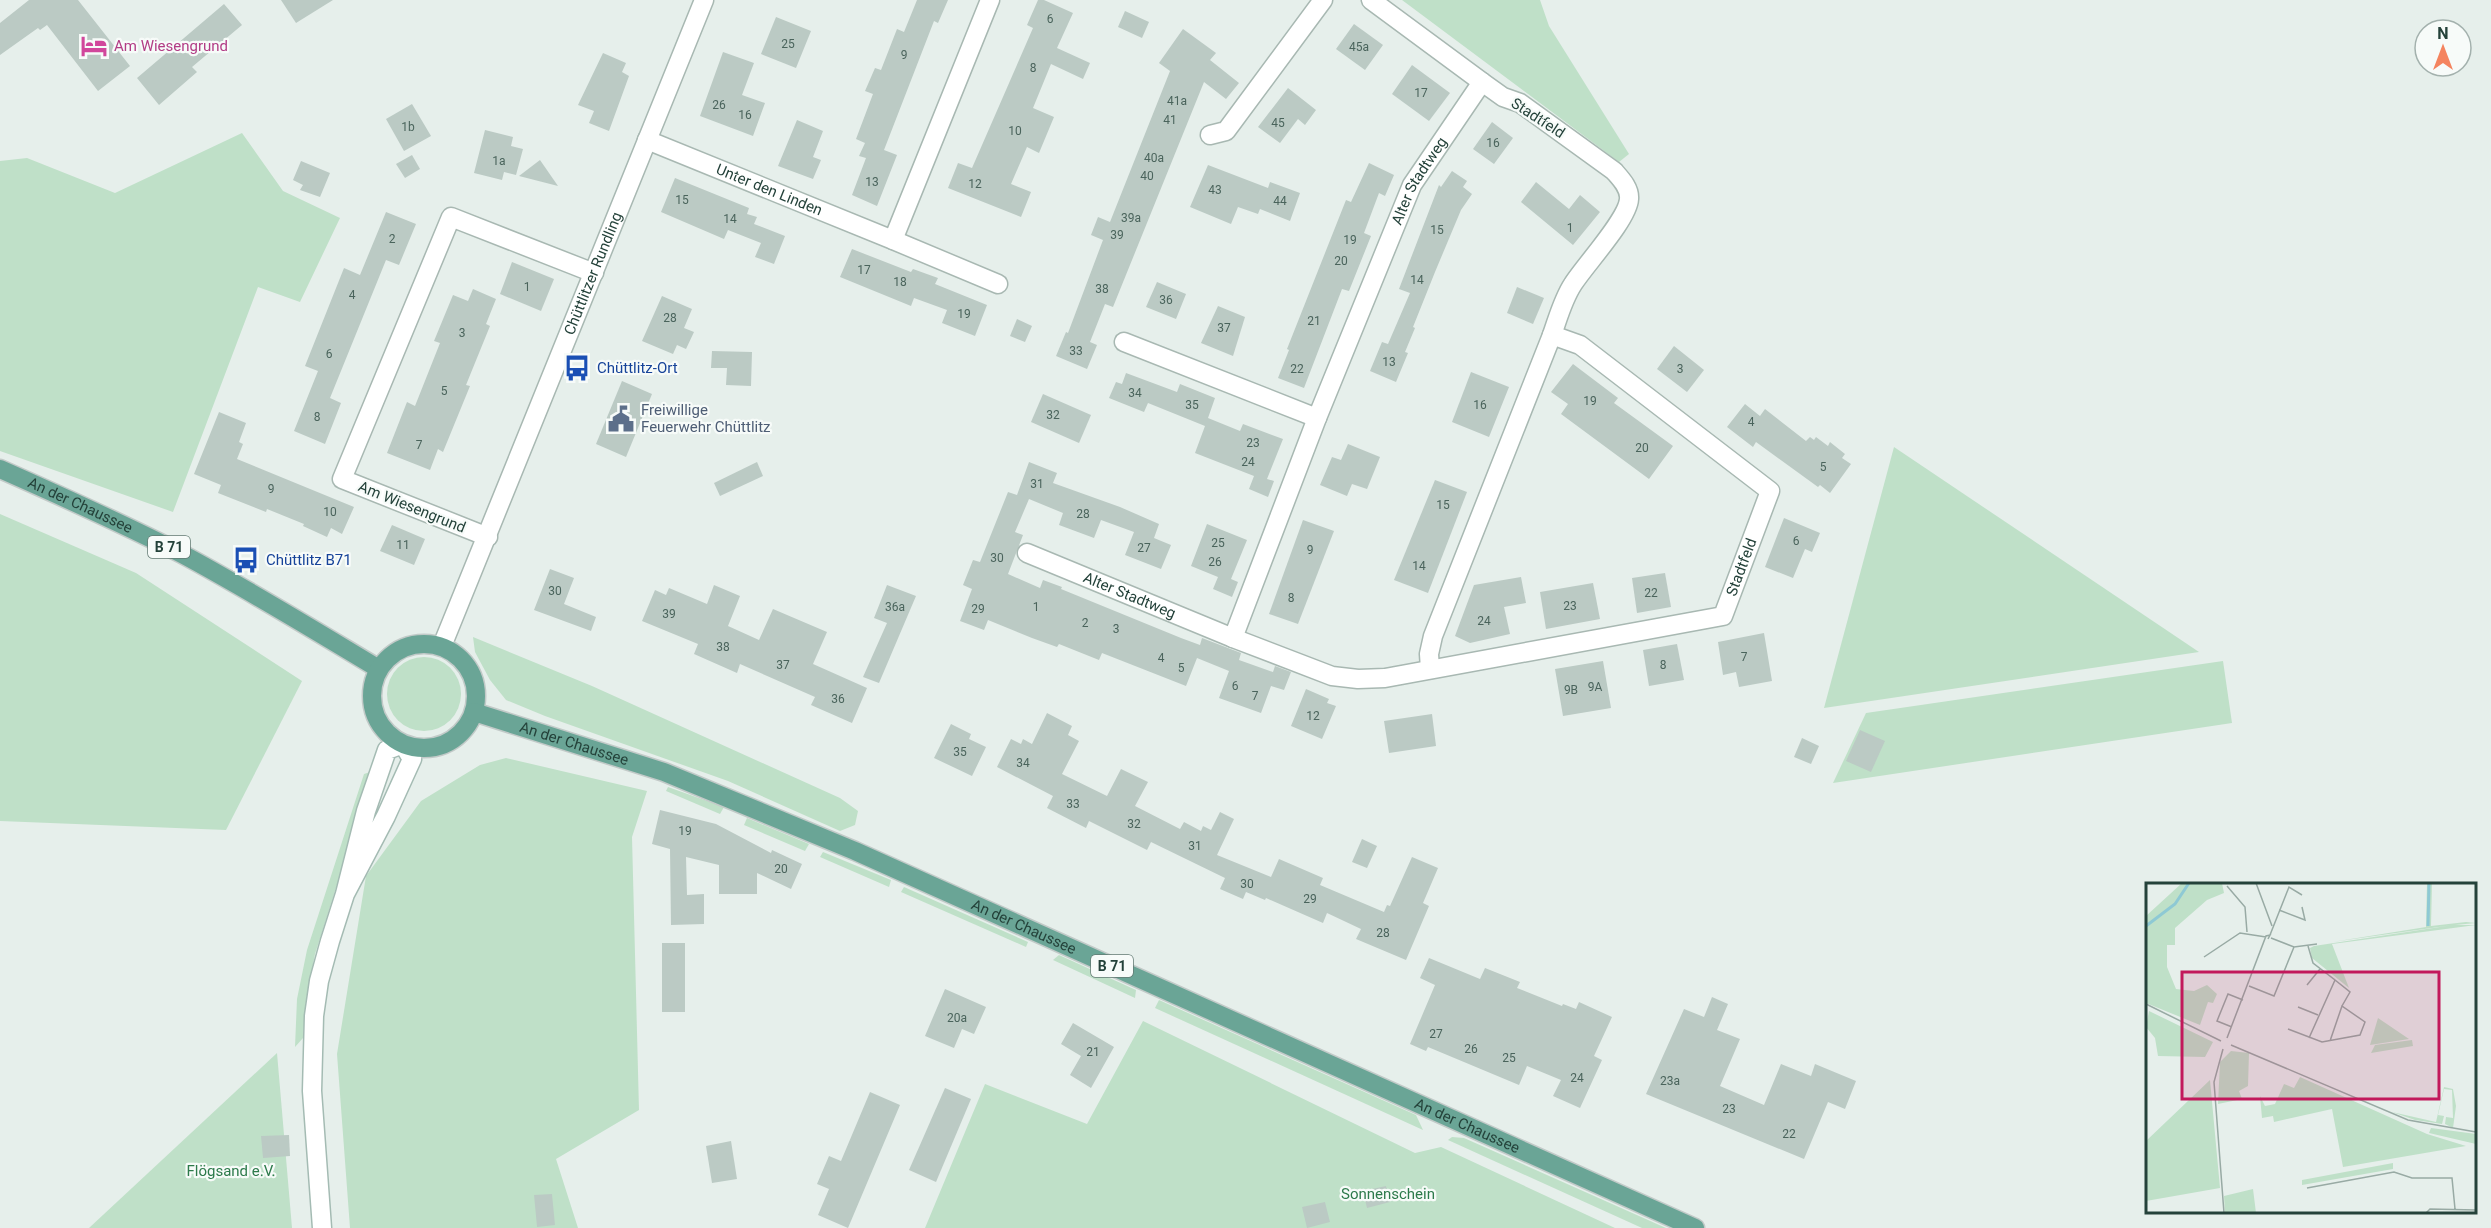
<svg xmlns="http://www.w3.org/2000/svg" width="2491" height="1228" viewBox="0 0 2491 1228" font-family="Roboto,sans-serif">
<rect width="100%" height="100%" fill="#e6efeb"/>
<g fill="#bfe0c8">
<polygon points="1402,0 1540,0 1549,26 1629,154 1619,162"/>
<polygon points="242,133 283,191 340,218 300,302 258,287 173,512 0,451 0,161 27,158 115,193"/>
<polygon points="1894,447 2199,652 1824,708"/>
<polygon points="0,514 136,573 302,681 226,830 0,821"/>
<polygon points="473,637 592,686 840,798 858,811 855,825 840,831 728,781 545,716 506,700 490,680 475,652"/>
<circle cx="424" cy="694" r="37"/>
<polygon points="2223,661 2232,723 1833,783 1866,713"/>
<polygon points="506,758 647,791 632,837 639,1110 556,1159 578,1228 350,1228 337,1054 366,876 421,801 480,765"/>
<polygon points="373,771 315,954 306,1000 303,1038 295,1047 297,999 307,950 364,774"/>
<polygon points="668,787 724,807 720,814 666,791"/>
<polygon points="747,818 809,844 805,851 744,825"/>
<polygon points="823,852 891,880 889,887 820,857"/>
<polygon points="904,887 1028,942 1026,947 901,892"/>
<polygon points="1059,955 1136,990 1135,998 1053,960"/>
<polygon points="1159,1000 1416,1115 1423,1130 1155,1008"/>
<polygon points="1143,1021 1415,1153 1441,1147 1615,1228 925,1228 985,1084 1087,1124"/>
<polygon points="277,1053 292,1228 89,1228"/>
<polygon points="1452,1137 1464,1138 1666,1228 1642,1228 1448,1140"/>
</g>
<g fill="#bbcac4">
<polygon points="29,0 78,0 130,66 98,91 47,25 40,30 38,28 0,55 0,23"/>
<polygon points="281,0 333,0 296,23"/>
<polygon points="917,0 948,0 938,23 934,21 884,150 897,155 877,206 852,195 866,158 859,156 865,143 856,139 873,94 865,91 875,68 881,70 897,29 904,32"/>
<polygon points="1038,0 1044,0 1073,13 1057,48 1090,63 1083,79 1051,64 1033,108 1054,117 1039,153 1027,147 1011,184 1031,192 1021,217 948,188 958,163 972,168 1033,28 1027,25"/>
<polygon points="224,4 242,25 192,67 197,72 159,105 137,78"/>
<polygon points="1125,11 1149,22 1142,38 1118,27"/>
<polygon points="776,17 811,31 796,68 761,54"/>
<polygon points="1354,24 1383,45 1365,70 1336,49"/>
<polygon points="1183,29 1216,53 1210,60 1239,83 1226,99 1204,82 1113,307 1105,304 1090,342 1097,345 1087,369 1056,356 1066,332 1068,333 1103,240 1091,235 1098,217 1110,222 1170,71 1159,63"/>
<polygon points="723,52 754,63 742,95 765,103 753,136 700,116"/>
<polygon points="603,53 626,63 622,72 629,76 609,131 589,123 594,111 578,105"/>
<polygon points="1412,65 1450,93 1429,121 1392,94"/>
<polygon points="1288,88 1316,110 1305,125 1298,119 1280,143 1258,127"/>
<polygon points="412,104 431,136 404,151 386,119"/>
<polygon points="797,120 823,131 813,157 821,160 813,179 778,166"/>
<polygon points="1492,122 1513,138 1494,164 1473,149"/>
<polygon points="485,130 513,137 511,146 523,149 516,175 504,172 502,180 474,173"/>
<polygon points="412,155 420,169 405,178 396,164"/>
<polygon points="540,160 558,186 519,176"/>
<polygon points="301,161 330,173 320,197 300,190 303,185 293,180"/>
<polygon points="1369,163 1394,175 1385,196 1379,193 1364,233 1371,236 1349,291 1342,289 1304,388 1278,378 1289,350 1287,349 1346,200 1351,202"/>
<polygon points="1208,165 1268,188 1270,182 1300,193 1290,221 1260,209 1258,214 1238,207 1231,224 1190,207"/>
<polygon points="1452,171 1467,181 1463,187 1472,194 1461,210 1435,272 1413,327 1415,328 1405,352 1408,353 1396,382 1370,371 1382,342 1388,344 1410,293 1399,289 1439,185 1441,187"/>
<polygon points="675,178 749,208 747,214 757,217 754,224 785,236 774,264 755,257 761,243 728,230 724,239 661,212"/>
<polygon points="1536,182 1569,209 1580,195 1600,212 1573,245 1521,202"/>
<polygon points="386,212 416,224 399,265 386,260 330,398 341,403 325,444 294,431 318,371 305,366 344,268 360,275"/>
<polygon points="852,249 911,272 913,269 938,278 935,284 987,305 975,336 942,323 947,310 914,298 911,306 840,277"/>
<polygon points="512,262 554,279 541,311 500,294"/>
<polygon points="1157,282 1186,294 1176,319 1146,307"/>
<polygon points="1517,287 1544,298 1533,324 1507,313"/>
<polygon points="473,289 496,299 486,324 490,326 466,385 470,386 443,452 438,449 430,470 387,453 407,402 415,406 440,343 434,341 453,295 468,301"/>
<polygon points="662,296 692,309 684,328 694,332 686,349 677,345 673,354 642,341"/>
<polygon points="1218,306 1245,317 1233,356 1201,343"/>
<polygon points="1017,319 1032,326 1025,342 1010,336"/>
<polygon points="1674,346 1704,370 1687,392 1657,369"/>
<polygon points="712,351 752,352 751,386 726,385 727,368 711,368"/>
<polygon points="1573,364 1618,398 1614,403 1673,446 1649,479 1561,414 1568,404 1551,392"/>
<polygon points="1471,372 1509,387 1489,437 1452,422"/>
<polygon points="1126,373 1177,392 1180,384 1215,398 1208,418 1240,431 1243,424 1283,439 1267,479 1274,481 1268,497 1249,489 1254,476 1195,453 1205,426 1148,403 1144,412 1109,398 1116,382 1122,384"/>
<polygon points="622,381 652,394 626,457 596,444"/>
<polygon points="1043,394 1091,415 1079,443 1031,422"/>
<polygon points="1745,404 1760,416 1765,409 1806,441 1810,437 1814,440 1816,437 1828,446 1830,442 1845,454 1842,458 1851,464 1830,493 1820,485 1818,487 1756,442 1753,447 1727,427"/>
<polygon points="219,412 246,423 239,442 243,444 237,459 354,507 342,534 331,528 327,537 303,526 304,524 267,509 266,512 218,493 221,485 194,474"/>
<polygon points="1348,444 1380,457 1367,489 1352,484 1347,496 1320,485 1332,457 1341,460"/>
<polygon points="757,462 763,476 720,496 714,483"/>
<polygon points="1029,462 1057,473 1053,483 1120,507 1159,524 1154,538 1171,545 1161,569 1125,555 1134,532 1101,520 1094,538 1059,525 1063,513 1029,499 1015,532 1023,535 1008,574 1040,588 1043,580 1062,587 1061,589 1181,638 1200,645 1202,638 1241,653 1239,660 1273,672 1275,666 1291,672 1284,690 1271,686 1261,713 1219,698 1229,671 1197,658 1186,686 1102,653 1099,660 1059,644 1057,647 1032,638 988,620 984,630 960,621 972,589 963,585 973,560 980,562 1008,492 1017,495"/>
<polygon points="1435,480 1467,492 1428,593 1394,580"/>
<polygon points="1784,518 1820,533 1812,552 1805,549 1793,578 1765,567"/>
<polygon points="1303,520 1334,531 1298,624 1269,614"/>
<polygon points="1207,524 1247,540 1231,579 1238,582 1232,597 1213,589 1218,577 1191,566"/>
<polygon points="392,525 425,539 414,565 380,551"/>
<polygon points="550,569 574,578 564,604 596,617 591,631 534,610"/>
<polygon points="1665,573 1671,607 1637,613 1632,578"/>
<polygon points="1521,577 1526,603 1504,607 1510,634 1470,643 1455,636 1474,585"/>
<polygon points="1593,583 1600,619 1546,629 1540,592"/>
<polygon points="714,585 740,596 728,626 759,640 773,609 827,632 813,664 867,688 852,723 811,705 815,697 740,664 737,673 694,654 698,644 642,621 655,590 666,595 669,588 707,604"/>
<polygon points="887,585 916,596 879,683 863,677 887,623 874,618"/>
<polygon points="1764,633 1772,681 1739,687 1736,672 1723,675 1718,642"/>
<polygon points="1677,644 1684,680 1649,686 1643,650"/>
<polygon points="1603,661 1611,708 1563,716 1555,669"/>
<polygon points="1306,689 1329,699 1327,703 1336,706 1322,739 1291,726"/>
<polygon points="1047,713 1072,726 1068,735 1079,741 1062,774 1107,796 1121,769 1148,782 1135,806 1180,829 1184,822 1201,831 1203,826 1211,830 1220,812 1234,819 1217,855 1271,877 1279,859 1323,878 1320,885 1384,912 1387,905 1390,906 1412,857 1438,868 1423,903 1429,906 1406,960 1356,939 1361,929 1327,913 1323,923 1266,898 1265,900 1246,892 1243,899 1220,889 1225,878 1151,842 1147,850 1089,821 1086,828 1047,808 1053,796 997,767 1011,739 1021,744 1023,739 1032,744"/>
<polygon points="1432,714 1436,746 1389,753 1384,721"/>
<polygon points="951,724 971,734 969,739 986,747 972,776 934,758"/>
<polygon points="1860,730 1885,741 1871,772 1846,761"/>
<polygon points="1802,738 1819,746 1811,764 1794,757"/>
<polygon points="660,810 716,824 771,853 772,850 802,864 791,889 757,873 757,894 719,894 719,865 686,857 687,895 704,894 704,924 671,925 670,849 652,844"/>
<polygon points="1362,839 1377,846 1367,868 1352,862"/>
<rect x="662" y="943" width="23" height="69"/>
<polygon points="1429,958 1480,979 1485,968 1520,982 1517,988 1562,1006 1563,1004 1576,1009 1579,1002 1612,1017 1594,1056 1602,1060 1580,1108 1553,1096 1561,1080 1527,1066 1519,1085 1428,1047 1426,1051 1410,1044 1435,985 1420,978"/>
<polygon points="945,989 986,1007 974,1034 962,1029 954,1048 925,1036"/>
<polygon points="1712,997 1728,1004 1717,1030 1740,1039 1720,1086 1764,1105 1781,1064 1811,1076 1815,1064 1856,1081 1845,1109 1828,1102 1804,1159 1646,1094 1684,1009 1704,1017"/>
<polygon points="1073,1023 1114,1047 1091,1088 1070,1075 1081,1056 1061,1044"/>
<polygon points="945,1088 971,1099 936,1182 909,1170"/>
<polygon points="870,1092 900,1105 848,1228 818,1215 829,1189 817,1184 829,1156 841,1161"/>
<polygon points="289,1135 290,1156 263,1158 261,1136"/>
<polygon points="731,1141 737,1179 712,1183 706,1146"/>
<polygon points="1386,1186 1390,1202 1367,1208 1363,1191"/>
<polygon points="552,1194 555,1225 537,1227 534,1195"/>
<polygon points="1325,1202 1330,1222 1307,1228 1302,1207"/>
</g>
<g fill="none" stroke-linecap="round" stroke-linejoin="round">
<g stroke="#a8b8b2" stroke-width="21">
<g id="street">
<polyline points="1210,135 1226,131 1323,0"/>
<path id="s1" d="M647,140l246,100 97,-240"/>
<polyline points="893,240 998,284"/>
<polyline points="1124,342 1317,418"/>
<polyline points="488,537 342,479 451,217 594,273"/>
<path id="s2" d="M1027,553l206,85 99,38 26,3 27,-1 338,-62 47,-125 -190,-146 -28,-10c6,-17 11,-36 21,-51 12,-19 55,-65 56,-85 1,-11 -8,-20 -15,-28l-94,-68 -17,-6 -21,-15"/>
<path id="s3" d="M1233,638l84,-220 95,-233 70,-103 -111,-82"/>
<path id="s4" d="M442,646l262,-646"/>
<polyline points="1430,669 1429,654 1433,636 1552,335"/>
</g>
</g>
<g stroke="#a4bbb3" stroke-width="21">
<polyline id="secondary" points="322,1228 312,1091 314,1016 319,981 330,941 345,894 366,811 387,750 403,744 412,759 386,816 345,894"/>
</g>
<g stroke="#c2cac8" stroke-width="21">
<g id="primary">
<path id="s5" d="M0,469c61,27 122,54 182,85 67,36 132,76 197,115"/>
<circle cx="424" cy="696" r="52"/>
<path id="s6" d="M474,712l190,60 191,79 840,377"/>
</g>
</g>
<use href="#street" stroke="#fff" stroke-width="18"/>
<use href="#secondary" stroke="#fff" stroke-width="18"/>
<use href="#primary" stroke="#6aa596" stroke-width="18"/>
</g>
<defs>
<g id="hotel-bare" transform="scale(2.07)"><path d="M-6-4.5h1.5V1H6V5H4.5V3h-9V5H-6ZM-4 0a1.8 1.8 0 1 1 3.6 0ZM.5 0V-2.5h3Q6-2.5 6 0Z" fill="#d1479c" stroke="#f7fbf9" stroke-width="2.5" paint-order="stroke"/></g>
<g id="bus-bare" transform="scale(2.07)"><path d="M-5-6H5V4H4V6H2V4H-2V6H-4V4H-5ZM-3.5-4V0h7V-4ZM-3.5 1.2v1.5H-2V1.2ZM2 1.2v1.5H3.5V1.2Z" fill="#1a4fb4" stroke="#f7fbf9" stroke-width="2.5" paint-order="stroke"/></g>
<g id="civic-bare" transform="scale(2.07)"><path d="M-.6-6.5H3V-4.5H.6V-3L4-1V1h2V6H-6V1h2V-1L-.6-3ZM-1.2 2.5V6h2.4V2.5Z" fill="#5c6f8a" stroke="#f7fbf9" stroke-width="2.5" paint-order="stroke"/></g>
</defs>
<g fill-rule="evenodd">
<use href="#hotel-bare" x="94" y="46"/>
<use href="#bus-bare" x="577" y="368"/>
<use href="#civic-bare" x="621" y="419"/>
<use href="#bus-bare" x="246" y="560"/>
</g>
<g text-anchor="middle" dominant-baseline="central" stroke-width="4.5" stroke-linejoin="round" paint-order="stroke">
<g font-size="12" fill="#4a645c">
<text x="1050" y="19">6</text>
<text x="788" y="44">25</text>
<text x="1359" y="47">45a</text>
<text x="904" y="55">9</text>
<text x="1033" y="68">8</text>
<text x="1421" y="93">17</text>
<text x="1177" y="101">41a</text>
<text x="719" y="105">26</text>
<text x="745" y="115">16</text>
<text x="1170" y="120">41</text>
<text x="1278" y="123">45</text>
<text x="408" y="127">1b</text>
<text x="1015" y="131">10</text>
<text x="1493" y="143">16</text>
<text x="1154" y="158">40a</text>
<text x="499" y="161">1a</text>
<text x="1147" y="176">40</text>
<text x="872" y="182">13</text>
<text x="975" y="184">12</text>
<text x="1215" y="190">43</text>
<text x="682" y="200">15</text>
<text x="1280" y="201">44</text>
<text x="1131" y="218">39a</text>
<text x="730" y="219">14</text>
<text x="1570" y="228">1</text>
<text x="1437" y="230">15</text>
<text x="1117" y="235">39</text>
<text x="392" y="239">2</text>
<text x="1350" y="240">19</text>
<text x="1341" y="261">20</text>
<text x="864" y="270">17</text>
<text x="1417" y="280">14</text>
<text x="900" y="282">18</text>
<text x="527" y="287">1</text>
<text x="1102" y="289">38</text>
<text x="352" y="295">4</text>
<text x="1166" y="300">36</text>
<text x="964" y="314">19</text>
<text x="670" y="318">28</text>
<text x="1314" y="321">21</text>
<text x="1224" y="328">37</text>
<text x="462" y="333">3</text>
<text x="1076" y="351">33</text>
<text x="329" y="354">6</text>
<text x="1389" y="362">13</text>
<text x="1297" y="369">22</text>
<text x="1680" y="369">3</text>
<text x="444" y="391">5</text>
<text x="1135" y="393">34</text>
<text x="1590" y="401">19</text>
<text x="1192" y="405">35</text>
<text x="1480" y="405">16</text>
<text x="1053" y="415">32</text>
<text x="317" y="417">8</text>
<text x="1751" y="422">4</text>
<text x="1253" y="443">23</text>
<text x="419" y="445">7</text>
<text x="1642" y="448">20</text>
<text x="1248" y="462">24</text>
<text x="1823" y="467">5</text>
<text x="1037" y="484">31</text>
<text x="271" y="489">9</text>
<text x="1443" y="505">15</text>
<text x="330" y="512">10</text>
<text x="1083" y="514">28</text>
<text x="1796" y="541">6</text>
<text x="1218" y="543">25</text>
<text x="403" y="545">11</text>
<text x="1144" y="548">27</text>
<text x="1310" y="550">9</text>
<text x="997" y="558">30</text>
<text x="1215" y="562">26</text>
<text x="1419" y="566">14</text>
<text x="555" y="591">30</text>
<text x="1651" y="593">22</text>
<text x="1291" y="598">8</text>
<text x="1570" y="606">23</text>
<text x="895" y="607">36a</text>
<text x="1036" y="607">1</text>
<text x="978" y="609">29</text>
<text x="669" y="614">39</text>
<text x="1484" y="621">24</text>
<text x="1085" y="623">2</text>
<text x="1116" y="629">3</text>
<text x="723" y="647">38</text>
<text x="1744" y="657">7</text>
<text x="1161" y="658">4</text>
<text x="783" y="665">37</text>
<text x="1663" y="665">8</text>
<text x="1181" y="668">5</text>
<text x="1235" y="686">6</text>
<text x="1595" y="687">9A</text>
<text x="1571" y="690">9B</text>
<text x="1255" y="696">7</text>
<text x="838" y="699">36</text>
<text x="1313" y="716">12</text>
<text x="960" y="752">35</text>
<text x="1023" y="763">34</text>
<text x="1073" y="804">33</text>
<text x="1134" y="824">32</text>
<text x="685" y="831">19</text>
<text x="1195" y="846">31</text>
<text x="781" y="869">20</text>
<text x="1247" y="884">30</text>
<text x="1310" y="899">29</text>
<text x="1383" y="933">28</text>
<text x="957" y="1018">20a</text>
<text x="1436" y="1034">27</text>
<text x="1471" y="1049">26</text>
<text x="1093" y="1052">21</text>
<text x="1509" y="1058">25</text>
<text x="1577" y="1078">24</text>
<text x="1670" y="1081">23a</text>
<text x="1729" y="1109">23</text>
<text x="1789" y="1134">22</text>
</g>
<g fill="#f7fbf9" stroke="#637a73" stroke-width="1.5">
<rect x="148" y="536" width="42" height="22" rx="4.5"/>
<rect x="1091" y="955" width="42" height="22" rx="4.5"/>
</g>
<g font-size="14" font-weight="bold" fill="#24423a">
<text x="169" y="547">B 71</text>
<text x="1112" y="966">B 71</text>
</g>
<g font-size="15" fill="#b23c85" stroke="#f7fbf9" text-anchor="start">
<text x="114" y="46">Am Wiesengrund</text>
</g>
<g font-size="15" fill="#24423a" stroke="#f7fbf9">
<text transform="translate(1538 118) rotate(33)">Stadtfeld</text>
<text stroke="none"><textPath href="#s3" startOffset="494">Alter Stadtweg</textPath></text>
<text stroke="none"><textPath href="#s1" startOffset="132">Unter den Linden</textPath></text>
<text stroke="none"><textPath href="#s4" startOffset="402">Chüttlitzer Rundling</textPath></text>
<text stroke="none"><textPath href="#s5" startOffset="88">An der Chaussee</textPath></text>
<text transform="translate(412 507) rotate(22)">Am Wiesengrund</text>
<text stroke="none"><textPath href="#s2" startOffset="778">Stadtfeld</textPath></text>
<text stroke="none"><textPath href="#s2" startOffset="111">Alter Stadtweg</textPath></text>
<text stroke="none"><textPath href="#s6" startOffset="105">An der Chaussee</textPath></text>
<text stroke="none"><textPath href="#s6" startOffset="591">An der Chaussee</textPath></text>
<text stroke="none"><textPath href="#s6" startOffset="1077">An der Chaussee</textPath></text>
</g>
<g font-size="15" fill="#164399" stroke="#f7fbf9" text-anchor="start">
<text x="597" y="368">Chüttlitz-Ort</text>
<text x="266" y="560">Chüttlitz B71</text>
</g>
<g font-size="15" fill="#4e5e75" stroke="#f7fbf9" text-anchor="start">
<text x="641" y="410">Freiwillige<tspan x="641" dy="17">Feuerwehr Chüttlitz</tspan></text>
</g>
<g font-size="15" fill="#2d7a4b" stroke="#f7fbf9">
<text x="231" y="1171">Flögsand e.V.</text>
<text x="1388" y="1194">Sonnenschein</text>
</g>
</g>
<g transform="translate(2146 883)">
<rect width="330" height="330" fill="#e6efeb"/>
<path d="M36,0h40l2,10 -17,7 -32,28v17h-8v22l9,22 18,2 13,-6 10,9 -4,9 -5,-1 -8,23 -54,-22v-87zM281,0h5l-1,43 35,-4 10,1 -21,2h21l-144,19 17,44 -37,-30 -2,-10 4,-2 139,-21 -121,17 94,-15zM3,128l64,31 -8,15 -47,-1 -3,-18 -9,-11zM232,135l31,21 -39,6zM266,157l1,6 -42,7 4,-8zM85,168l18,2 -1,33 -9,5 3,8 -24,5 2,-42zM154,194l127,57 39,12 -123,21 -11,-58 -58,13 -1,-6 -11,2 -2,-22 5,10 10,-2 9,-20 10,4zM64,197l10,108 -74,13v-60zM298,204l9,2 3,17 -3,22 -8,-4 1,-7 7,1 -1,-28 -8,-1 -6,26 6,1 -2,8 -27,-4 -23,-8 44,10zM285,245l45,6v10l-47,-11zM247,280v6l-91,16v-5zM107,306l3,24h-31l-1,-17z" fill="#bfe0c8"/>
<path fill="none" stroke="#8ec9d4" stroke-width="3" d="M0,43l29,-22 14,-21M282,43l1,-43"/>
<path fill="none" stroke="#98aaa4" stroke-width="1.5" d="M110,0l16,43M81,3l18,21 2,25M133,27l26,10 -3,-13M124,52l19,-48 13,8M125,55l23,9 23,-3M162,63l5,17 22,17 -26,58M58,74l36,-24 26,4M161,102l13,-16M103,103l25,10 20,-49M0,121l75,37M152,124l20,8M86,144l-15,-6 11,-27 15,6M142,146l34,13 38,-7 5,-13 -23,-16 8,-14 -15,-12M81,155l39,-102 4,-1 -2,4M184,158l12,-35M85,162l177,75 68,12M77,166l-9,33 10,131M161,305l87,-16 18,6h40l3,31M280,330l4,-4 46,1"/>
<path fill="#c2185b" fill-opacity="0.15" stroke="#c2185b" stroke-width="3" d="M36,89h257v127h-257z"/>
<rect width="330" height="330" fill="none" stroke="#24423a" stroke-width="3"/>
</g>
<g transform="translate(2443 48)"><circle r="28" fill="#f7fbf9" stroke="#a3b1ad" stroke-width="1.5"/>
<path d="M0-4.5L10 22L0 15L-10 22Z" fill="#f4845f"/>
<text y="-9" font-size="16" font-weight="bold" text-anchor="middle" fill="#24423a">N</text>
</g>
</svg>
